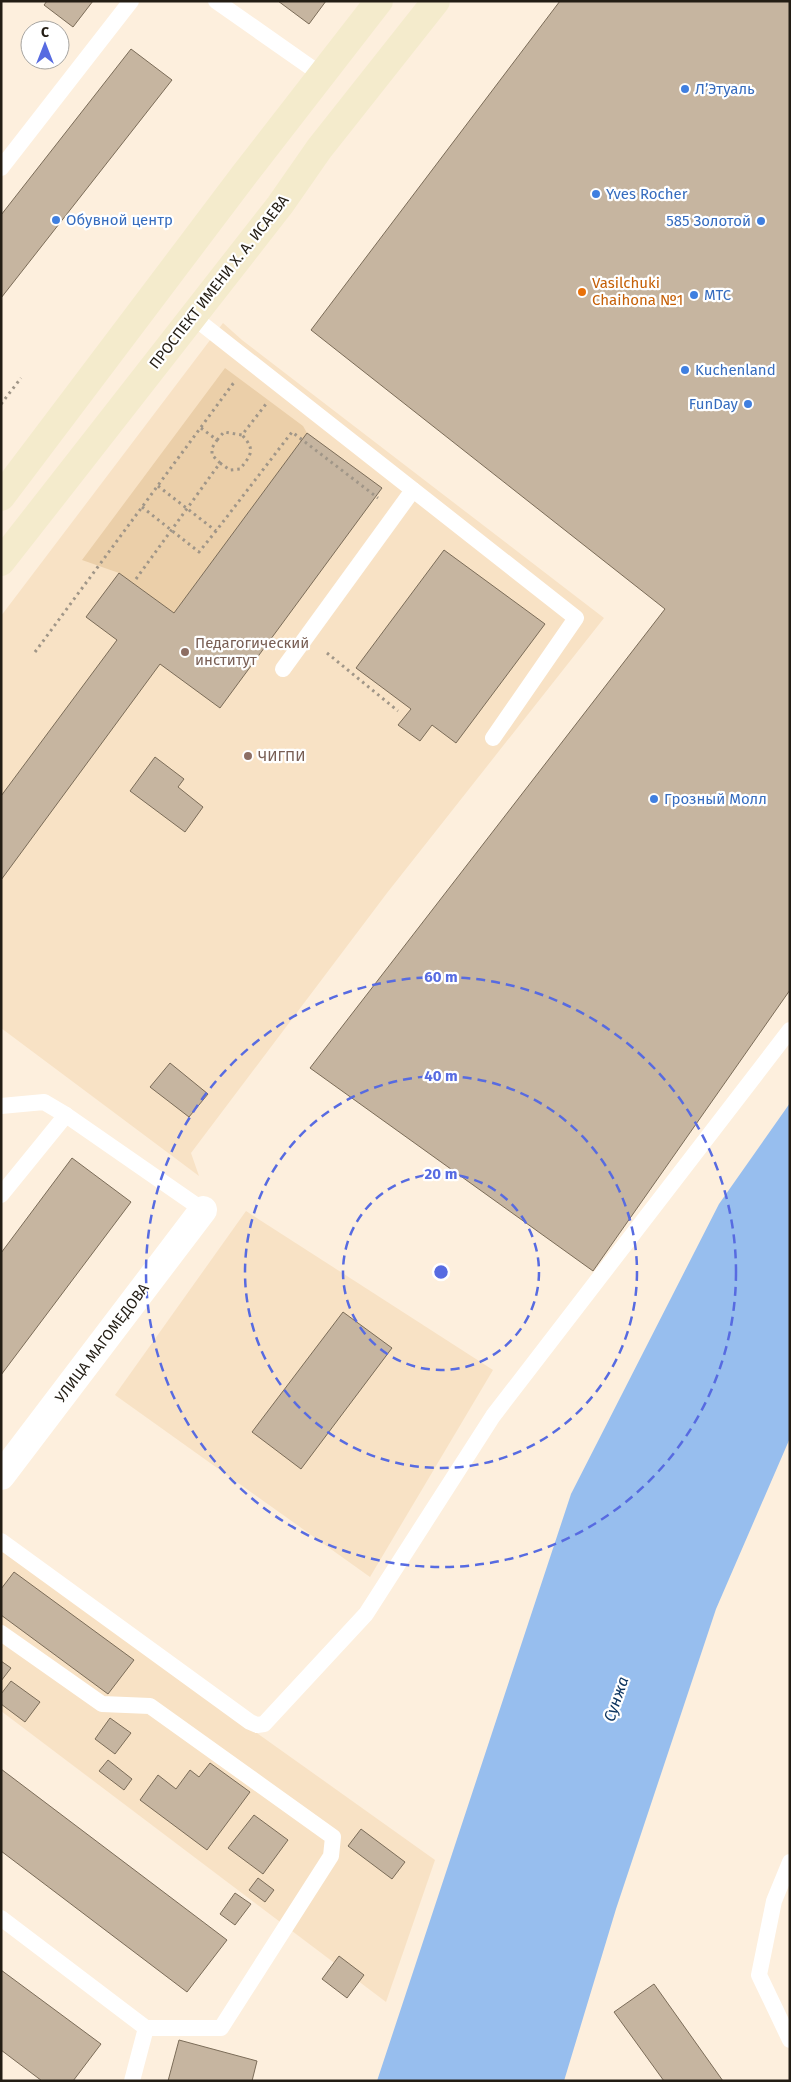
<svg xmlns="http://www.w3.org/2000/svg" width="791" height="2082" viewBox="0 0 791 2082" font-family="'Fira Sans',sans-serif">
<rect width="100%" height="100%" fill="#fdefdd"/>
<g fill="#f8e2c5">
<polygon points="223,323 242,340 604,618 387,893 191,1153 199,1176 1,1028 1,616"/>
<polygon points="246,1211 493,1370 370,1577 115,1395"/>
<polygon points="3,1552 435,1860 386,2002 1,1711 1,1555"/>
</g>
<polygon fill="#ebcfa9" points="225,368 303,426 307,433 174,613 119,573 82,560"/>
<polygon fill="#97beee" points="790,1103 790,1438 716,1609 616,1909 564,2081 377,2081 571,1494 719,1204"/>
<g fill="#c6b5a0" stroke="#7b6c58">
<polygon points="47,1 93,1 73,27 44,5"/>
<polygon points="278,1 326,1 309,24"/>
<polygon points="560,1 790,1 790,990 593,1271 310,1068 665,609 311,330"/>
<polygon points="131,49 172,80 1,298 1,215"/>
<polygon points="307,433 382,488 220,708 160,664 1,880 1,796 117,640 86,617 119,573 174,613"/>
<polygon points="444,550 545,624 456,743 432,725 420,741 398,725 411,709 356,668"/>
<polygon points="155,757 184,779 178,787 203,807 185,832 130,791"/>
<polygon points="170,1063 208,1094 189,1117 150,1087"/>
<polygon points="72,1158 131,1202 1,1375 1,1253"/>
<polygon points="343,1312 392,1348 301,1469 252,1432"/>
<polygon points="14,1572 134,1660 108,1694 1,1615 1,1589"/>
<polygon points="1,1661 11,1668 1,1681"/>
<polygon points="11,1681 40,1702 25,1722 1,1704 1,1694"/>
<polygon points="110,1718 131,1733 115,1754 95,1739"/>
<polygon points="108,1760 132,1779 124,1790 99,1771"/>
<polygon points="210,1763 250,1792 207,1850 140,1800 158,1775 176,1789 190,1770 199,1777"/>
<polygon points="1,1769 227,1940 187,1992 1,1851"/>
<polygon points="254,1815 288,1840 263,1874 228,1848"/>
<polygon points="361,1829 405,1862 392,1879 348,1846"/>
<polygon points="258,1878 274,1890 265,1902 249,1890"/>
<polygon points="235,1893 251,1904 235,1925 220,1914"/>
<polygon points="339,1956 364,1975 347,1998 322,1979"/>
<polygon points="1,1970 101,2044 73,2081 42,2081 1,2050"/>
<polygon points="654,1984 723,2081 664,2081 614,2012"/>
<polygon points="179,2040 257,2061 252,2081 168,2081"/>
</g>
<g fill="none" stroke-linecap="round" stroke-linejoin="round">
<g stroke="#a09688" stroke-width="3" stroke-dasharray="2.5 4" stroke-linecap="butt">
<polyline points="1,404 21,378"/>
<polyline points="217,440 224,432 242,435 266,404"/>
<path d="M220,463l10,7 10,-1c11,-14 16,-19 2,-34"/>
<polyline points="158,486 216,531 292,432 378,498"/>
<polyline points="142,507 199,552 216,531"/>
<polyline points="136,579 220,463 212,455 212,448 217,440 201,428"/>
<polyline points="35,652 235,381"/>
<polyline points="327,653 398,711"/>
</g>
<g stroke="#fff" stroke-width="16">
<polyline points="216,1 323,76"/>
<polyline points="1,168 131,1"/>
<polyline points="192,316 576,618 493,738"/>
<polyline points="283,669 413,490"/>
<polyline points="1,1106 44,1102 66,1115"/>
<polyline points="1,1195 66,1115 203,1210"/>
<polyline points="1,1541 250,1722 257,1725 264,1724 366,1614 493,1416 790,1030"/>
<polyline points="1,1633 102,1704 150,1706 333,1837 331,1856 221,2028 146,2028 132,2081"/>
<polyline points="790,1862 774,1901 759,1975 790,2040"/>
<polyline points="1,1918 146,2028"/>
</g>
<polyline stroke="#fff" stroke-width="28" points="1,1476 203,1210"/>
<g stroke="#f4ebcc" stroke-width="28">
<polyline points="1,497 244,175 379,1"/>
<polyline points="1,562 280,205 319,149 436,1"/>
</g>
</g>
<g fill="none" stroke="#576be1" stroke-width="2.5" stroke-dasharray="9 6">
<circle cx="441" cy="1272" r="98"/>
<circle cx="441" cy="1272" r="196"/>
<circle cx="441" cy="1272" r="295"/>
</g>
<g fill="#3f7fe0" stroke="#fff" stroke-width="2">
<circle cx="685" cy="89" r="5"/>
<circle cx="596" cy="194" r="5"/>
<circle cx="56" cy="220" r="5"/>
<circle cx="761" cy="221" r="5"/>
<circle cx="694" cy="295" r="5"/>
<circle cx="685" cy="370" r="5"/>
<circle cx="748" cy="404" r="5"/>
<circle cx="654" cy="799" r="5"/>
</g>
<circle fill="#e8710a" stroke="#fff" stroke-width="2" cx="582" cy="292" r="5"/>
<g fill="#8d6e63" stroke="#fff" stroke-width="2">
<circle cx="185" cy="652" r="5"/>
<circle cx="248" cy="756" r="5"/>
</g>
<g text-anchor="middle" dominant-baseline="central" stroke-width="4.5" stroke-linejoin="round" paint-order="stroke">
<g font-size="15" fill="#366cbe" stroke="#fff" text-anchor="start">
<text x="695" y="89">Л’Этуаль</text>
<text x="606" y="194">Yves Rocher</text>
<text x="66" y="220">Обувной центр</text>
<text x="751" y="221" text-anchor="end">585 Золотой</text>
<text x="704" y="295">МТС</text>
<text x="695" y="370">Kuchenland</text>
<text x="738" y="404" text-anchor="end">FunDay</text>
<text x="664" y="799">Грозный Молл</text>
</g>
<g font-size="15" fill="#231d14" stroke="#fff">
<text transform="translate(219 282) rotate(-52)">ПРОСПЕКТ ИМЕНИ Х. А. ИСАЕВА</text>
<text transform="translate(102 1343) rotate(-53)">УЛИЦА МАГОМЕДОВА</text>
</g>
<g font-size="15" fill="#c56008" stroke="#fff" text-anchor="start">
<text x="592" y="283">Vasilchuki<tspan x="592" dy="17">Chaihona №1</tspan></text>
</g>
<g font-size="15" fill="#785e54" stroke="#fff" text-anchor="start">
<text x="195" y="643">Педагогический<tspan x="195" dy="17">институт</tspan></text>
<text x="258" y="756">ЧИГПИ</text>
</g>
<g font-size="16" font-style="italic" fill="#0e3661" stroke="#fff">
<text transform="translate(616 1699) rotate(-71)">Сунжа</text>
</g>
</g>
<circle cx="441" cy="1272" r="8" fill="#576be1" stroke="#fff" stroke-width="2.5"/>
<g font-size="15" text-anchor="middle" font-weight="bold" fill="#576be1" stroke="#fff" stroke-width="4.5" stroke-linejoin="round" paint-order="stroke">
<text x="441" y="982">60 m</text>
<text x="441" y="1081">40 m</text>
<text x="441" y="1179">20 m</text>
</g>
<rect width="791" height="2082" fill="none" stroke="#231d14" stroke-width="5"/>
<g transform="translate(45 45)"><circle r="24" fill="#ffffff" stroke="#a7a5a1"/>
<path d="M0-4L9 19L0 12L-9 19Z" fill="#576be1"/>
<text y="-8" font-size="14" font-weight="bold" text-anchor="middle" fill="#231d14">С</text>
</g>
</svg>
